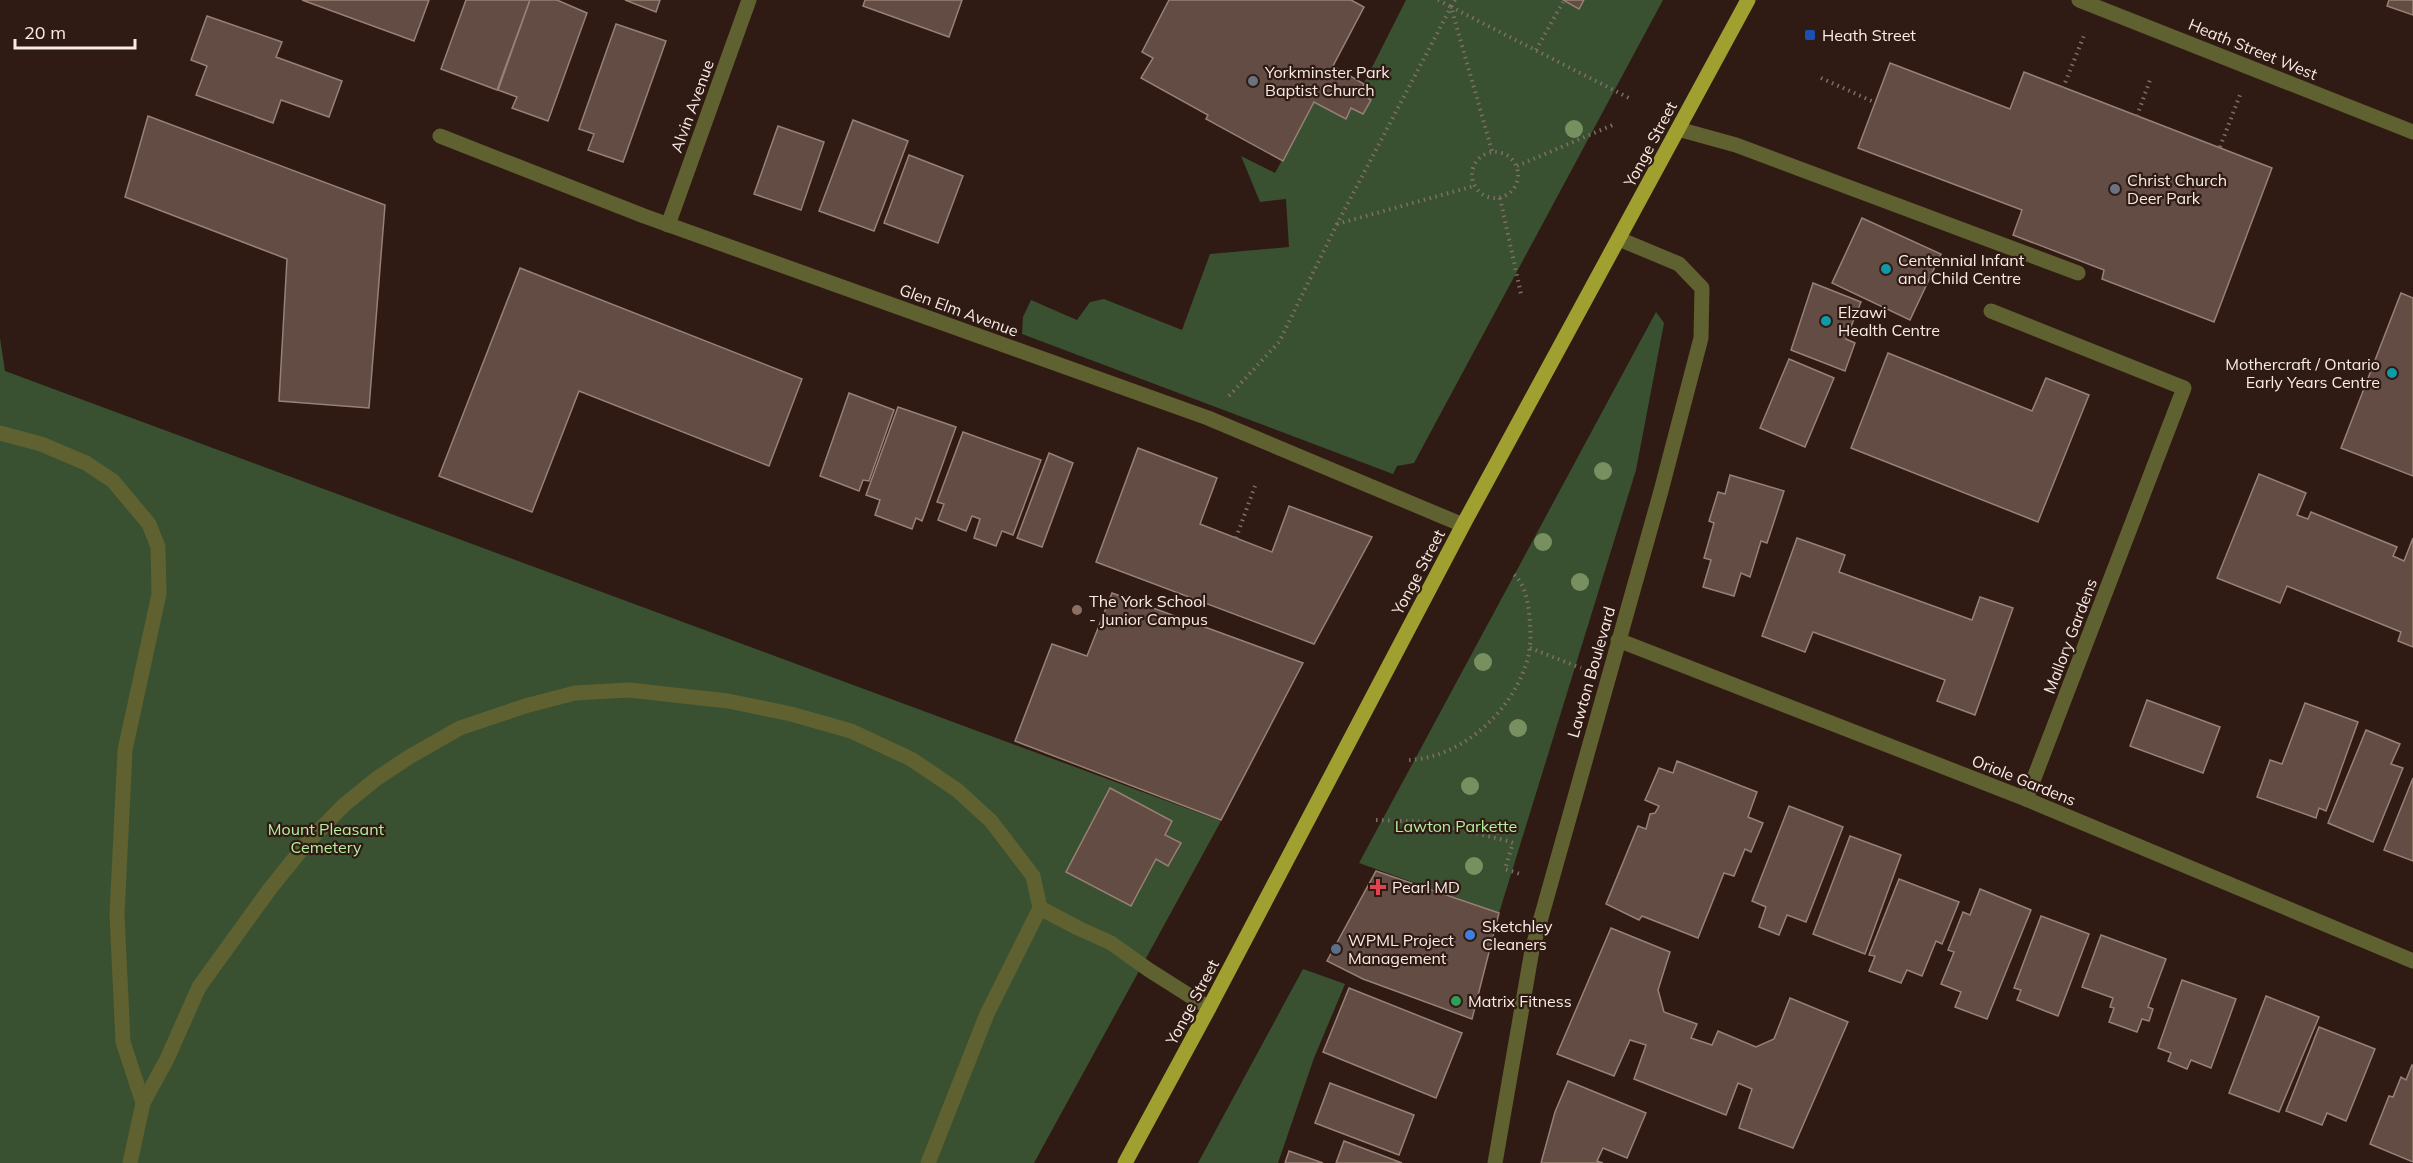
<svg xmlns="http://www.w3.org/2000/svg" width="2413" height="1163" viewBox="0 0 2413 1163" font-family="Mulish,sans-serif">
<rect width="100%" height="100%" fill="#2f1b13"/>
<g fill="#395131">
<polygon points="1406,0 1561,0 1579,9 1585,0 1663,0 1414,463 1397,466 1393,474 1022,334 1023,317 1031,300 1077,320 1090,302 1104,299 1182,330 1210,254 1289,247 1286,199 1260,202 1241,156 1275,173 1314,102 1346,118 1351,108 1363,114 1371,100 1359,93"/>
<polygon points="1656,312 1664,323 1636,470 1499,913 1359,863"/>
<polygon points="0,338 5,371 1221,821 1034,1163 0,1163"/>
<polygon points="1303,969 1345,984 1314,1058 1278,1163 1198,1163"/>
</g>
<g fill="#624c43" stroke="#998076" stroke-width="1.5">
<polygon points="302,0 429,0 414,41"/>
<polygon points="466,0 530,0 497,90 441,69"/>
<polygon points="530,0 557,0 587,13 548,121 512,108 517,97 498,90"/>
<polygon points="625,0 660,0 656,12"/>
<polygon points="865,0 962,0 949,37 863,6"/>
<polygon points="1169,0 1351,0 1364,7 1333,66 1364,84 1359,93 1371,100 1363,114 1351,108 1346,119 1314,102 1283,161 1206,119 1208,115 1141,78 1153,58 1142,52"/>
<polygon points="1563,0 1584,0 1579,9"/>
<polygon points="2389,0 2413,0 2413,15 2387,6"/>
<polygon points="207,16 282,42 276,57 342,81 329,117 281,100 273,123 196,95 207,66 191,60"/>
<polygon points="616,24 666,41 623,162 588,150 594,134 579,129"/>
<polygon points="1890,63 2010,109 2024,72 2272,168 2214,322 2102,279 2104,270 2013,235 2022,210 1858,148"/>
<polygon points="148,116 385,205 369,408 279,401 287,259 125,197"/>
<polygon points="853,120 908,141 874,231 819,211"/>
<polygon points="778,126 824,142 801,210 754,194"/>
<polygon points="909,155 963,176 938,243 884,223"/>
<polygon points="1862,218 1941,254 1910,320 1832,283"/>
<polygon points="520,268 802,379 769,466 579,391 532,512 439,476"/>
<polygon points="1813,283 1861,302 1846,339 1855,343 1845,371 1791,350"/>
<polygon points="2401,293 2413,298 2413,476 2341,448"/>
<polygon points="1888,353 2032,411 2046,378 2089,395 2038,522 1851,448"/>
<polygon points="1789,359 1834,378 1805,447 1760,428"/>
<polygon points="849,393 894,410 869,481 863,480 859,491 820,476"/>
<polygon points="898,407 956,427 922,521 916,518 912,529 875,515 880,500 866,495"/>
<polygon points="963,432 1041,460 1013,535 1002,531 996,546 974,538 980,519 972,516 966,531 938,520 944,504 937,502"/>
<polygon points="1138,448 1217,478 1200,524 1272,552 1289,506 1372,537 1314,644 1096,562"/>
<polygon points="1049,453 1073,463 1042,547 1017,538"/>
<polygon points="2259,474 2306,493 2297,515 2308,519 2311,512 2397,547 2393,556 2404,561 2413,538 2413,647 2398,641 2401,632 2287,586 2280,603 2217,578"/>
<polygon points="1730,475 1784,491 1767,543 1761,541 1750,577 1741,573 1734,596 1703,587 1711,560 1704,558 1714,523 1709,521 1718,492 1725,494"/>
<polygon points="1797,538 1845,555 1839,572 1972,620 1980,597 2013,608 1975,715 1937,701 1945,680 1813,632 1805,652 1762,636"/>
<polygon points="1112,593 1303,663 1221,820 1015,741 1052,644 1087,656"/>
<polygon points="2147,700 2220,727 2203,773 2130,746"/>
<polygon points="2305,703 2358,722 2326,811 2319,808 2316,818 2257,797 2270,760 2282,764"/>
<polygon points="2366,730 2400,744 2391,764 2403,768 2373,842 2328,823"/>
<polygon points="1677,761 1757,792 1748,817 1763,823 1751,852 1745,849 1734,876 1724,873 1698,938 1642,916 1639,920 1606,904 1638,826 1646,829 1650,814 1655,813 1659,806 1645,800 1659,768 1673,773"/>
<polygon points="2413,778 2413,861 2384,850"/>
<polygon points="1110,788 1172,821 1165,835 1181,843 1168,866 1156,859 1131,906 1066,872"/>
<polygon points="1789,806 1843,827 1806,922 1787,915 1779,935 1759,927 1766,907 1752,901"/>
<polygon points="1850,836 1901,855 1865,954 1813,934"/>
<polygon points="1376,871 1499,913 1472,1019 1363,979 1327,961"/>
<polygon points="1899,879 1959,902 1942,944 1936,941 1922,976 1907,970 1901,983 1869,971 1875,956 1869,955"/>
<polygon points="1980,889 2031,910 1987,1019 1955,1007 1961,992 1941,984 1954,952 1948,950 1963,912 1970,915"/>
<polygon points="2041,916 2089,934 2058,1016 2017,1000 2021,990 2014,988"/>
<polygon points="1611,928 1670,952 1658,990 1664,1012 1697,1024 1691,1038 1712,1045 1718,1031 1756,1047 1774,1039 1790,998 1848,1022 1793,1148 1739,1128 1752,1089 1738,1083 1726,1115 1634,1079 1646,1045 1630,1040 1614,1076 1557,1054"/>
<polygon points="2101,935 2166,959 2148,1007 2153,1009 2149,1021 2142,1019 2137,1032 2109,1022 2114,1008 2110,1007 2113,998 2082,987"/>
<polygon points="2182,980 2236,999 2211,1068 2191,1060 2187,1069 2168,1061 2171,1053 2158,1048"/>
<polygon points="1349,988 1462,1033 1436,1098 1323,1052"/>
<polygon points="2266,996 2319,1017 2279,1112 2229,1093"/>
<polygon points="2319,1027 2375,1049 2346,1121 2327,1113 2322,1125 2286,1111"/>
<polygon points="2412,1065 2413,1065 2413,1162 2370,1144 2389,1096 2393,1097 2401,1077 2406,1080"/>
<polygon points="1568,1081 1646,1113 1627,1158 1603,1148 1597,1161 1603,1163 1541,1163 1555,1112"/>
<polygon points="1330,1083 1414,1115 1399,1155 1315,1123"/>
<polygon points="1344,1141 1402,1163 1336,1163"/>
<polygon points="1289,1151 1323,1163 1285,1163"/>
</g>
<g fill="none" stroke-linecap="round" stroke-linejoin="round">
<g stroke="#7f6e67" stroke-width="4" stroke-dasharray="1.5 4.5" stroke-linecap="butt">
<polyline points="1438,0 1451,7"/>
<polyline points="1455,0 1451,7 1492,151"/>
<polyline points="1536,50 1563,2"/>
<polyline points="1821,78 1876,103"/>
<polyline points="2063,88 2085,33"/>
<polyline points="2137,116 2150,80"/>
<polyline points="2220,147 2240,95"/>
<circle cx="1495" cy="175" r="23"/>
<polyline points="1517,166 1615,124"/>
<polyline points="1500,198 1521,294"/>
<polyline points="1337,224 1474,186"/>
<polyline points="1229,396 1279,342 1337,224 1451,7 1629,98"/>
<polyline points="1236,538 1255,486"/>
<polyline points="1530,648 1581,668"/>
<path d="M1409,760c51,-2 100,-46 116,-93 7,-18 6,-36 4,-55 -2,-15 -5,-30 -18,-40"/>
<polyline points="1376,820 1429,822 1508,841 1513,843 1505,869 1520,874"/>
</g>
<g stroke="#5f6130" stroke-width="15">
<polyline points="2079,0 2413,132"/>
<polyline points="1678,129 1736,145 2078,273"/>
<polyline points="440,136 644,216 1208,418 1463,525"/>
<polyline points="668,225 749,0"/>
<polyline points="1991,311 2184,388 2026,799"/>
<polyline points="0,433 41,444 86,463 113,481 149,524 158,547 159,594 125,750 117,915 123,1042 143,1103"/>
<polyline points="1618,640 2026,799 2413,961"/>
<polyline points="130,1163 143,1103 167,1059 199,987 269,890 306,844 344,805 376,779 409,757 460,728 525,706 575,693 629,690 728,701 791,714 851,731 911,759 957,790 991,821 1033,876 1040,908"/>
<polyline points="928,1163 987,1014 1040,908 1078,928 1111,943 1149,970 1209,1008"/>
<polyline points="1495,1163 1532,950 1661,491 1701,338 1702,288 1679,264 1619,239"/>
</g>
<polyline stroke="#9fa030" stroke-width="15" points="1125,1163 1209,1008 1463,525 1748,0"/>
</g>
<g fill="#789060">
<circle cx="1574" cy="129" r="9"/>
<circle cx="1603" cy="471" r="9"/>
<circle cx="1543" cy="542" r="9"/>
<circle cx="1580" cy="582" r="9"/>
<circle cx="1483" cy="662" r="9"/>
<circle cx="1518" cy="728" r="9"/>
<circle cx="1470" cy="786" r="9"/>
<circle cx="1474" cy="866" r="9"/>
</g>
<rect fill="#1a4fb4" stroke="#2f1b13" stroke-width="2" x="1804" y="29" width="12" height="12" rx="3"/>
<g fill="#6b7280" stroke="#2f1b13" stroke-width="2">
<circle cx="1253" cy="81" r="6"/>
<circle cx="2115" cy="189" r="6"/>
</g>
<g fill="#0f9aa8" stroke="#2f1b13" stroke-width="2">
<circle cx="1886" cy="269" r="6"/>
<circle cx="1826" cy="321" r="6"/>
<circle cx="2392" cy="373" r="6"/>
</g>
<circle fill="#8d6e63" stroke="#2f1b13" stroke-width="2" cx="1077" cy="610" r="6"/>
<path fill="#e0444e" stroke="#2f1b13" stroke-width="2" d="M1375 878h6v6h6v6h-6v6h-6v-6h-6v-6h6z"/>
<circle fill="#3f7fe0" stroke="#2f1b13" stroke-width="2" cx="1470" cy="935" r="6"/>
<circle fill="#5c6f8a" stroke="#2f1b13" stroke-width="2" cx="1336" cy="949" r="6"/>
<circle fill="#2e9e5b" stroke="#2f1b13" stroke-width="2" cx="1456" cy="1001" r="6"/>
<g text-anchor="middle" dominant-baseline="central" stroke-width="4.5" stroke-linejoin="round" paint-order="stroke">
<g font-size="16" fill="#f9ebe6" stroke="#2f1b13" text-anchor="start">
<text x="1822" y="35">Heath Street</text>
<text x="1265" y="72">Yorkminster Park<tspan x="1265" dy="18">Baptist Church</tspan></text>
<text x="2127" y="180">Christ Church<tspan x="2127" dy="18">Deer Park</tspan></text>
<text x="1898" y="260">Centennial Infant<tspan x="1898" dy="18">and Child Centre</tspan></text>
<text x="1838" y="312">Elzawi<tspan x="1838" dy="18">Health Centre</tspan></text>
<text x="2380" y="364" text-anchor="end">Mothercraft / Ontario<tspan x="2380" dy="18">Early Years Centre</tspan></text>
<text x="1089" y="601">The York School<tspan x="1089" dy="18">- Junior Campus</tspan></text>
<text x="1392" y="887">Pearl MD</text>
<text x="1482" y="926">Sketchley<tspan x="1482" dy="18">Cleaners</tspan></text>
<text x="1348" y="940">WPML Project<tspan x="1348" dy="18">Management</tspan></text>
<text x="1468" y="1001">Matrix Fitness</text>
</g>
<g font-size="16" fill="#f9ebe6" stroke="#2f1b13">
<text transform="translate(2253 49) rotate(22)">Heath Street West</text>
<text transform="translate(692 106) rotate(-70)">Alvin Avenue</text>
<text transform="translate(1650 144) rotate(-62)">Yonge Street</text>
<text transform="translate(959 310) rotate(20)">Glen Elm Avenue</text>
<text transform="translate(1418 572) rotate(-62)">Yonge Street</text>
<text transform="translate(2070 636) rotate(-69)">Mallory Gardens</text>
<text transform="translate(1591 672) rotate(-74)">Lawton Boulevard</text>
<text transform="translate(2024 780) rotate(22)">Oriole Gardens</text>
<text transform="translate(1192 1002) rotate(-62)">Yonge Street</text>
</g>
<g font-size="16" fill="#b3f09f" stroke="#2f1b13">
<text x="1456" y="826">Lawton Parkette</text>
<text x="326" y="829">Mount Pleasant<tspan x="326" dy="18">Cemetery</tspan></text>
</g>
</g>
<path d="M15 39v9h120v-9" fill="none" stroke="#f9ebe6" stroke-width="3"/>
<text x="24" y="39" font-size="18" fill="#f9ebe6" stroke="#2f1b13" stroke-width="4.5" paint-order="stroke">20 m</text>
</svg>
